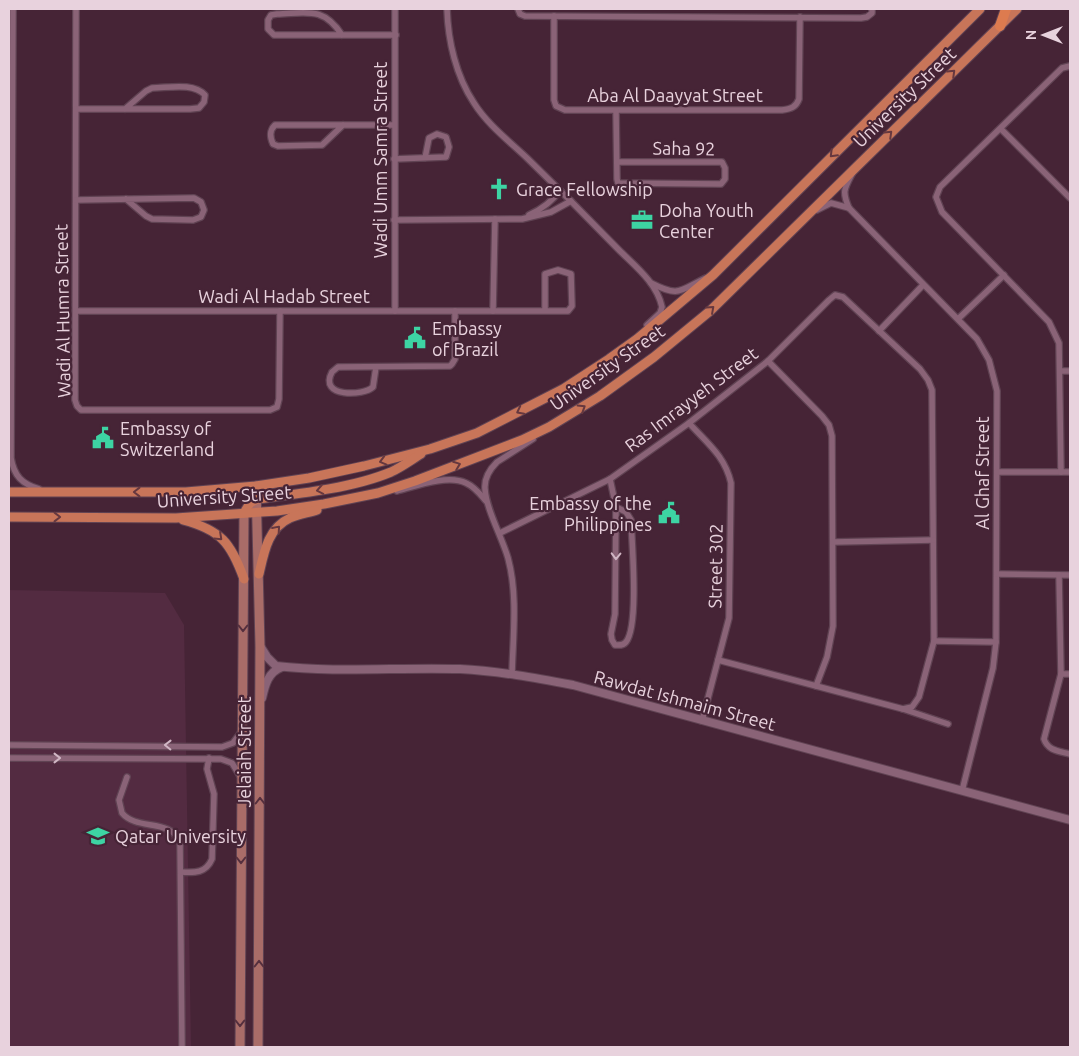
<svg xmlns="http://www.w3.org/2000/svg" width="1079" height="1056" viewBox="0 0 1079 1056" font-family="Ubuntu,sans-serif">
<rect width="100%" height="100%" fill="#462436"/>
<polygon fill="#532b41" points="9,590 165,593 184,625 191,1047 9,1047"/>
<g fill="none" stroke-linecap="round" stroke-linejoin="round">
<g stroke="#604353" stroke-width="8">
<g id="minor">
<path d="M13,9l-2,449c3,18 11,26 28,31"/>
<polyline points="76,9 75,400 77,406 81,410 270,410 277,407 279,399 280,311"/>
<path d="M447,9c1,32 9,67 27,94 13,21 35,38 53,55 31,30 62,61 92,92 16,16 38,33 43,57l-2,6 -13,12"/>
<polyline points="518,9 520,14 525,16 861,18 867,17 872,13 872,9"/>
<path d="M554,16v84l2,6 9,4h217c9,-1 14,-3 17,-11l1,-82"/>
<path d="M342,35c-19,-29 -35,-22 -65,-21l-6,1 -3,5v9l6,6h122"/>
<path d="M76,109h114l9,-1 5,-6 1,-7c-12,-13 -37,-7 -53,-7l-6,3 -21,18"/>
<polyline points="616,111 617,179 618,183 721,184 725,179 725,168 722,162 617,162"/>
<path d="M343,125l-21,20 -44,1 -5,-2c-3,-7 -4,-13 2,-19h119"/>
<polyline points="1001,129 1070,198"/>
<polyline points="394,159 446,157 449,147 446,137 437,134 429,138 425,158"/>
<path d="M852,174c-8,15 -10,18 -3,34l128,131 12,21 8,31 -1,251 -3,26 -31,123"/>
<polyline points="76,200 194,198 201,202 204,210 201,217 193,220 152,219 146,216 126,199"/>
<polyline points="817,210 831,203 849,208"/>
<path d="M529,215c13,-6 23,-13 31,-25"/>
<polyline points="394,220 522,219 551,212 571,201"/>
<path d="M651,283c29,15 29,7 55,-5"/>
<polyline points="76,311 568,311 572,306 571,274 558,270 545,274 545,311"/>
<polyline points="395,311 395,9"/>
<polyline points="493,311 495,219"/>
<polyline points="959,318 1004,275"/>
<polyline points="879,331 923,285"/>
<polyline points="768,361 822,416 829,425 832,436 833,626 827,657 816,686"/>
<path d="M376,367l-3,20c-9,9 -55,11 -41,-15l6,-5 112,-1 2,-2 3,-5v-48"/>
<polyline points="1060,371 1070,371"/>
<path d="M689,423c18,20 36,33 42,60l-2,135 -27,103"/>
<polyline points="997,472 1070,472"/>
<polyline points="1061,472 1059,343 1049,322 942,212 936,197 940,187 1062,68 1070,66"/>
<path d="M610,479l6,28 -1,107 -4,20 1,6 3,5c4,0 8,1 11,-3 13,-16 6,-98 5,-122l-5,-8 -10,-5"/>
<path d="M397,491c19,-5 51,-17 69,-8 9,4 14,11 20,18"/>
<polyline points="500,533 610,479 689,423 768,361 829,300 835,295 843,297 920,369 928,380 932,390 934,641 919,697 912,707 903,709"/>
<polyline points="833,542 933,540"/>
<polyline points="997,574 1070,575"/>
<path d="M1059,575l2,99 -17,65c4,12 15,12 26,15"/>
<polyline points="934,641 996,642"/>
<polyline points="718,660 903,709 948,724"/>
<path d="M512,674c1,-38 6,-79 -4,-116 -6,-21 -22,-49 -23,-69 -1,-11 5,-20 12,-27l36,-23"/>
<polyline points="1061,674 1070,674"/>
<polyline points="9,745 222,747 233,743 242,731"/>
<polyline points="9,758 221,759 232,763 240,776"/>
<path d="M127,777l-8,23 3,13c15,18 48,5 58,29l2,205"/>
<path d="M181,872c14,1 25,1 31,-13l2,-65 -7,-25 2,-11"/>
</g>
</g>
<g stroke="#604353" stroke-width="10">
<g id="tertiary">
<path d="M260,646l7,11 9,9c61,7 123,1 184,3 38,2 76,9 113,16l497,135"/>
<path d="M262,698c3,-13 6,-26 20,-31"/>
</g>
</g>
<g stroke="#604353" stroke-width="11">
<g id="secondary">
<polyline points="256,486 260,646 258,1047"/>
<polyline points="240,1047 244,513"/>
</g>
</g>
<g stroke="#604353" stroke-width="11">
<g id="primary">
<polyline points="9,492 186,492 256,486 309,478 364,466 430,449 477,433 563,389 609,359 637,339 713,275 980,9"/>
<path d="M244,513l6,-10 7,-4c41,-5 96,-11 134,-27 11,-5 20,-12 30,-18"/>
<polyline points="9,517 176,518 277,511 324,504 378,493 415,481 522,440 549,427 600,396 654,357 710,311 1017,9"/>
<path d="M183,520c38,10 48,23 61,59"/>
<path d="M259,574c5,-22 9,-46 31,-56 9,-4 18,-5 27,-8"/>
</g>
</g>
<g stroke="#604353" stroke-width="12">
<polyline id="trunk" points="1000,26 1006,9"/>
</g>
<use href="#minor" stroke="#8a6377" stroke-width="5.5"/>
<use href="#tertiary" stroke="#8a6377" stroke-width="8"/>
<use href="#secondary" stroke="#a96c68" stroke-width="9"/>
<use href="#primary" stroke="#c87559" stroke-width="9"/>
<use href="#trunk" stroke="#dd7b4f" stroke-width="10"/>
</g>
<defs><path id="oneway-chevron" d="M-2-3.5L2.5 0L-2 3.5" fill="none" stroke-width="1.6" stroke-linecap="round" stroke-linejoin="round" transform="scale(1.25)"/></defs>
<g stroke="#66383f">
<use href="#oneway-chevron" transform="translate(952 73) rotate(-44)"/>
<use href="#oneway-chevron" transform="translate(889 134) rotate(-44)"/>
<use href="#oneway-chevron" transform="translate(833 154) rotate(135)"/>
<use href="#oneway-chevron" transform="translate(711 309) rotate(-42)"/>
<use href="#oneway-chevron" transform="translate(582 408) rotate(-32)"/>
<use href="#oneway-chevron" transform="translate(520 411) rotate(153)"/>
<use href="#oneway-chevron" transform="translate(383 461) rotate(165)"/>
<use href="#oneway-chevron" transform="translate(457 465) rotate(-21)"/>
<use href="#oneway-chevron" transform="translate(320 490) rotate(169)"/>
<use href="#oneway-chevron" transform="translate(137 492) rotate(-180)"/>
<use href="#oneway-chevron" transform="translate(57 517)"/>
<use href="#oneway-chevron" transform="translate(277 529) rotate(-49)"/>
<use href="#oneway-chevron" transform="translate(219 537) rotate(43)"/>
</g>
<g stroke="#d0b6c4">
<use href="#oneway-chevron" transform="translate(616 556) rotate(91)"/>
<use href="#oneway-chevron" transform="translate(168 745) rotate(-179)"/>
<use href="#oneway-chevron" transform="translate(57 758)"/>
</g>
<g stroke="#552f3e">
<use href="#oneway-chevron" transform="translate(243 628) rotate(90)"/>
<use href="#oneway-chevron" transform="translate(260 801) rotate(-90)"/>
<use href="#oneway-chevron" transform="translate(241 860) rotate(90)"/>
<use href="#oneway-chevron" transform="translate(259 964) rotate(-90)"/>
<use href="#oneway-chevron" transform="translate(240 1023) rotate(90)"/>
</g>
<defs>
<g id="church-bare" transform="scale(1.725)"><path d="M-1.2-6h2.4v3.5h3.3v2.4h-3.3V6h-2.4V-.1h-3.3v-2.4h3.3Z" fill="#3dd4a3" stroke="#462436" stroke-width="2.5" paint-order="stroke"/></g>
<g id="office-bare" transform="scale(1.725)"><path d="M-6-3h4V-5.5h4V-3h4V5H-6ZM-1-4.5V-3h2v-1.5ZM-6 0V1H6V0Z" fill="#3dd4a3" stroke="#462436" stroke-width="2.5" paint-order="stroke"/></g>
<g id="civic-bare" transform="scale(1.725)"><path d="M-.6-6.5H3V-4.5H.6V-3L4-1V1h2V6H-6V1h2V-1L-.6-3ZM-1.2 2.5V6h2.4V2.5Z" fill="#3dd4a3" stroke="#462436" stroke-width="2.5" paint-order="stroke"/></g>
<g id="university-bare" transform="scale(1.725)"><path d="M0-5L7-2L0 1L-7-2ZM-4 1L0 2.5L4 1V4Q0 6-4 4Z" fill="#3dd4a3" stroke="#462436" stroke-width="2.5" paint-order="stroke"/></g>
</defs>
<g fill-rule="evenodd">
<use href="#church-bare" x="499" y="189"/>
<use href="#office-bare" x="642" y="220"/>
<use href="#civic-bare" x="415" y="338"/>
<use href="#civic-bare" x="103" y="438"/>
<use href="#civic-bare" x="669" y="513"/>
<use href="#university-bare" x="98" y="836"/>
</g>
<g text-anchor="middle" dominant-baseline="central" stroke-width="4.5" stroke-linejoin="round" paint-order="stroke">
<g font-size="18" fill="#e8d2dd" stroke="#462436">
<text x="675" y="95">Aba Al Daayyat Street</text>
<text transform="translate(904 97) rotate(-44)">University Street</text>
<text transform="translate(684 148) rotate(1)">Saha 92</text>
<text transform="translate(380 160) rotate(-90)">Wadi Umm Samra Street</text>
<text x="284" y="296">Wadi Al Hadab Street</text>
<text transform="translate(62 311) rotate(-91)">Wadi Al Humra Street</text>
<text transform="translate(607 367) rotate(-35)">University Street</text>
<text transform="translate(691 399) rotate(-37)">Ras Imrayyeh Street</text>
<text transform="translate(982 473) rotate(-90)">Al Ghaf Street</text>
<text transform="translate(224 496) rotate(-4)">University Street</text>
<text transform="translate(715 566) rotate(-89)">Street 302</text>
<text transform="translate(685 700) rotate(15)">Rawdat Ishmaim Street</text>
<text transform="translate(244 752) rotate(-90)">Jelaiah Street</text>
</g>
<g font-size="18" fill="#e8d2dd" stroke="#462436" text-anchor="start">
<text x="516" y="189">Grace Fellowship</text>
<text x="659" y="210">Doha Youth<tspan x="659" dy="21">Center</tspan></text>
<text x="432" y="328">Embassy<tspan x="432" dy="21">of Brazil</tspan></text>
<text x="120" y="428">Embassy of<tspan x="120" dy="21">Switzerland</tspan></text>
<text x="652" y="503" text-anchor="end">Embassy of the<tspan x="652" dy="21">Philippines</tspan></text>
<text x="115" y="836">Qatar University</text>
</g>
</g>
<rect width="1079" height="1056" fill="none" stroke="#e8d2dd" stroke-width="20"/>
<g transform="translate(1044 35) rotate(270)" stroke="#462436" stroke-width="4" paint-order="stroke">
<path d="M0-4L9 19L0 12L-9 19Z" fill="#e8d2dd"/>
<text y="-8" font-size="14" font-weight="bold" text-anchor="middle" fill="#e8d2dd">N</text>
</g>
</svg>
